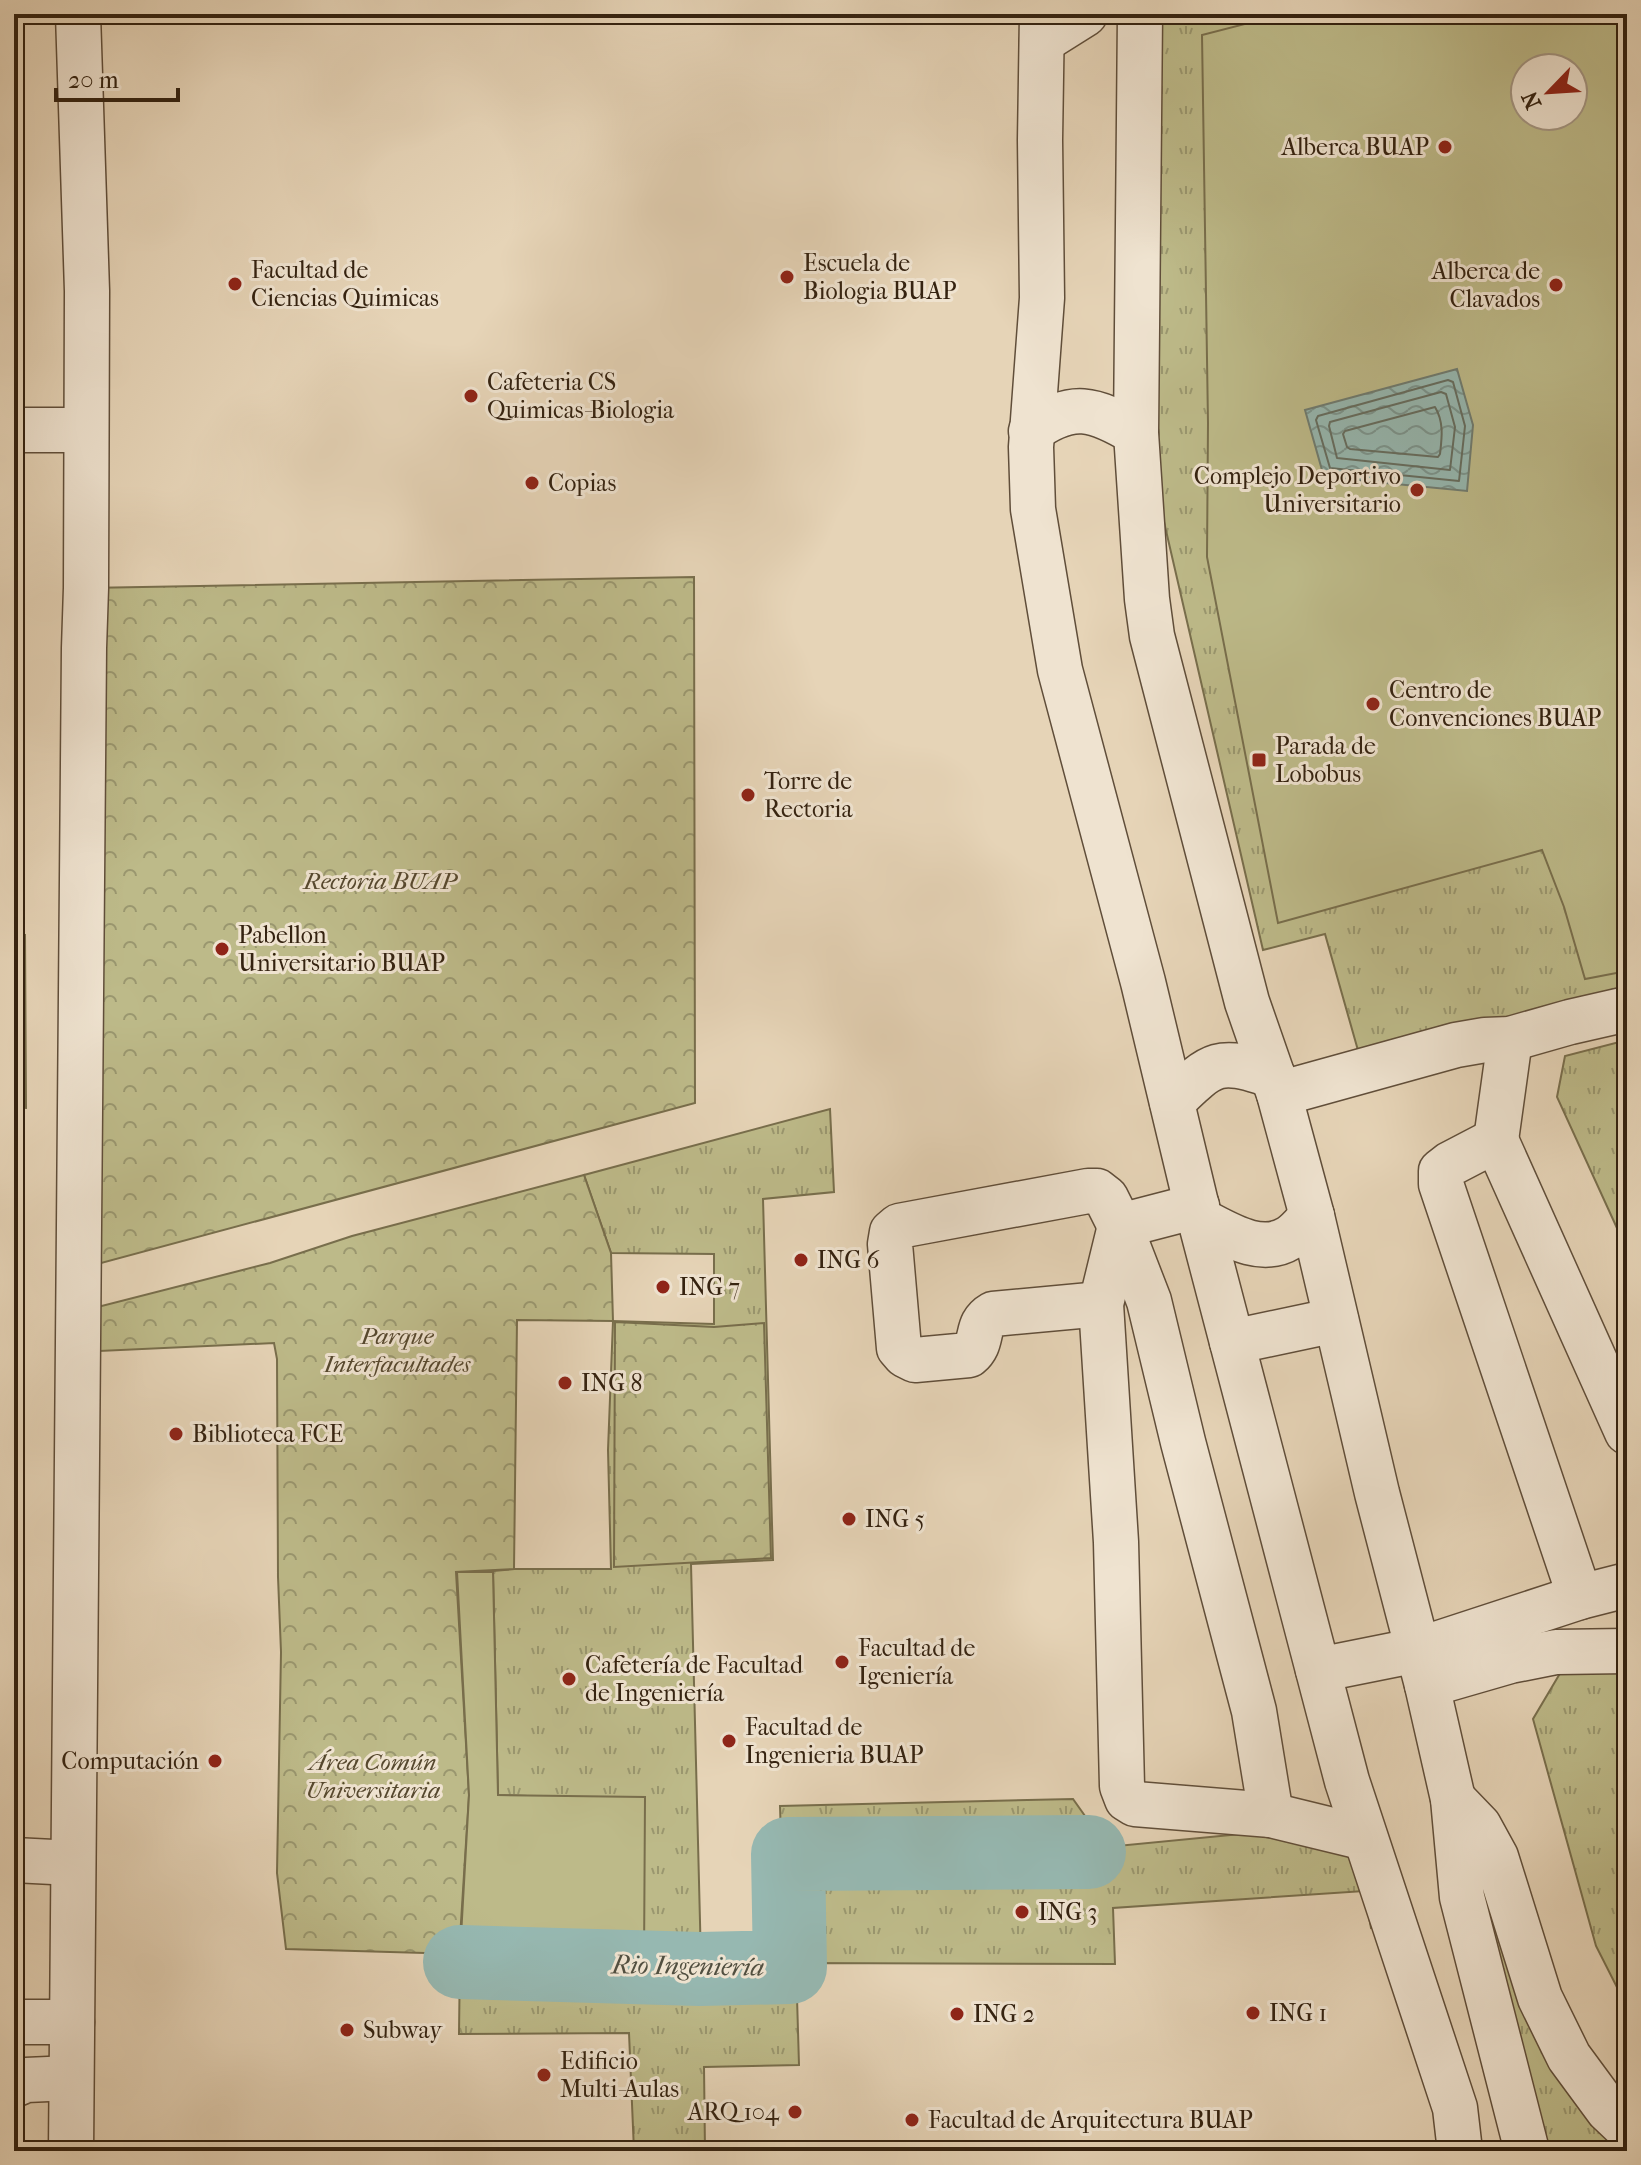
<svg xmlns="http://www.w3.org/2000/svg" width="1641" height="2165" viewBox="0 0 1641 2165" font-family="'IM FELL French Canon',serif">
<defs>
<pattern id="grass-tufts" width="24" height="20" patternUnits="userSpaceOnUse" patternTransform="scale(2)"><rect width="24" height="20" fill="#bdba89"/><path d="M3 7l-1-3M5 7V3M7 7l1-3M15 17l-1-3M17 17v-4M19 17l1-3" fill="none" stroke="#9a976f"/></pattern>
<pattern id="forest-crowns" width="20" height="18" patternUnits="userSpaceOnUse" patternTransform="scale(2)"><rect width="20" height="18" fill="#bdba89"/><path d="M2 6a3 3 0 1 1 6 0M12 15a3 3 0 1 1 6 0" fill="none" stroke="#9a976f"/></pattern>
<pattern id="water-waves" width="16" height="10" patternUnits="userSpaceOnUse" patternTransform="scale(2)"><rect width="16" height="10" fill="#96b8b1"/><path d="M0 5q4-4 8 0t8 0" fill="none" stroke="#7b958f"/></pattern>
</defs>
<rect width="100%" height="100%" fill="#e6d4b7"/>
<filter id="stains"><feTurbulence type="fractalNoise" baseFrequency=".0025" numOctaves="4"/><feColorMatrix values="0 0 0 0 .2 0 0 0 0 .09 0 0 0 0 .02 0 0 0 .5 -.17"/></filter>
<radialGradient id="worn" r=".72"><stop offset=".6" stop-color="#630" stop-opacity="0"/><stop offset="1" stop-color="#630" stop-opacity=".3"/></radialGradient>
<g fill="url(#grass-tufts)" stroke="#786e4c" stroke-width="2" fill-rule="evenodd">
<path d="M1153,14h474v981l-264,73 -38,-134 -62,16 -105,-454zM1525,68h48v48h-48z"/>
<polygon points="1627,1040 1627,1250 1557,1097 1565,1056"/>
<polygon points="830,1109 834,1192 763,1199 773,1560 691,1564 701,1961 785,1962 780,1806 1073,1799 1107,1847 1272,1831 1373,1862 1393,1921 1371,1928 1364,1891 1113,1908 1115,1964 796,1963 799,2065 704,2067 705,2151 634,2151 629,2033 459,2034 460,1954 551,1956 554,1797 498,1795 493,1571 514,1569 611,1569 608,1450 613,1321 714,1324 714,1254 611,1253 584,1175"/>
<polygon points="1562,1670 1627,1671 1627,2007 1596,1946 1533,1719"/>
<polygon points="1480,1891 1551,2066 1627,2145 1627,2151 1542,2151"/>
</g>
<g fill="url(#forest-crowns)" stroke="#786e4c" stroke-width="2">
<polygon points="694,577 695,1103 79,1269 86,588"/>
<polygon points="14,934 25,935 26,1108 14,1107"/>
<polygon points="584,1175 611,1253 613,1321 517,1320 514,1569 456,1572 469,1795 459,1954 286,1949 277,1873 281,1652 278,1577 277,1359 274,1343 78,1352 78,1312 270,1263 352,1236"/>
<polygon points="615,1322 714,1327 764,1323 771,1558 614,1567"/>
</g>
<g fill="#bdba89" stroke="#786e4c" stroke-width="2" fill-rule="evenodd">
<path d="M1284,14h343v957l-42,8 -21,-72 -22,-57 -264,73 -71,-366 1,-134 -6,-388zM1525,68h48v48h-48z"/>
<polygon points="457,1572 493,1572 498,1795 645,1797 644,1960 460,1954 469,1795"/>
</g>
<polygon fill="url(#water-waves)" stroke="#6f7c71" stroke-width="2" points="1457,369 1473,425 1467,491 1324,477 1305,410"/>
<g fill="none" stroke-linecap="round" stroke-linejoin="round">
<g stroke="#656d60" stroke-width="2">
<polygon points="1448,380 1453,382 1465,426 1459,481 1330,468 1316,420 1318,416"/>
<polygon points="1441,392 1446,394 1455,427 1450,470 1337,458 1329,426 1330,422"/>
<path d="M1435,407c9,15 7,30 5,47l-2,3 -88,-8 -3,-2 -4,-13 2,-3z"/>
</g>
<polyline stroke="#96b8b1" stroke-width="74" points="460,1962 700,1969 790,1967 788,1854 1089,1852"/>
<g stroke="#604e3a" stroke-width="47">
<g id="minor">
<polyline points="1042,14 1040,140 1042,298 1031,447 1033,509 1060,670 1143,982 1200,1220 1347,1781 1455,2108 1460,2151"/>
<polyline points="1140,14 1136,433 1147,599 1152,636 1247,1002 1279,1094 1312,1216 1377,1493 1427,1685 1453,1799 1462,1897 1527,2151"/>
<polyline points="1042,41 1085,14"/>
<polyline points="14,430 86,430"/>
<path d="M1031,431c41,-30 63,-23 105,2"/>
<polyline points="1279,1094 1456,1045 1485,1040 1510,1039 1570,1022 1627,1009"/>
<path d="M1172,1102c40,-39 46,-46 101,-26"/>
<polyline points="1496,1140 1510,1039"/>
<polyline points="1197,1206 1120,1226 1101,1304 1116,1542 1122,1786 1127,1799 1135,1804 1271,1815 1365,1838"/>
<path d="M1200,1220c26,13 60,36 89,18 9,-5 16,-15 23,-22"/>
<path d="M1101,1304l-108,10c-19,11 -8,28 -24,41l-54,5 -10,-5 -6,-7 -9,-104 2,-12 7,-6 189,-35h9l9,7 14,28 29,75 34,141 71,269 17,104"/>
<polyline points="1232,1342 1336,1320"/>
<polyline points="1580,1597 1441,1184 1441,1171 1450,1164 1496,1140 1627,1432"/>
<polyline points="1318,1670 1418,1650 1580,1597 1627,1585"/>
<polyline points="1427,1685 1510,1661 1556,1652 1627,1651"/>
<polyline points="1453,1799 1479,1826 1496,1857 1540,1998 1569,2057 1608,2110 1627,2128"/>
<polyline points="14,1860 73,1863"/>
<polyline points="14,2022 72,2022"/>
<polyline points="14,2085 26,2080 71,2078"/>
<polyline points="71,2151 84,648 86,588 87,291 78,14"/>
</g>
</g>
<use href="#minor" stroke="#efe3d0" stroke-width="44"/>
</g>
<g fill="#8f2418" stroke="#efe3d0" stroke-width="3">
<circle cx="1445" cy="147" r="8"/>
<circle cx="787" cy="277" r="8"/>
<circle cx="235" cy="284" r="8"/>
<circle cx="1556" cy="285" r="8"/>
<circle cx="471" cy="396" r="8"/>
<circle cx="532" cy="483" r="8"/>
<circle cx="1417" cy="490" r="8"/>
<circle cx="1373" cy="704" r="8"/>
<rect x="1251" y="752" width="16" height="16" rx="4"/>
<circle cx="748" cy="795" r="8"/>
<circle cx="222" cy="949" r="8"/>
<circle cx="801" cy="1260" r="8"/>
<circle cx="663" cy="1287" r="8"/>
<circle cx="565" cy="1383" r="8"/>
<circle cx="176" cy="1434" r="8"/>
<circle cx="849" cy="1519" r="8"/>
<circle cx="842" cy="1662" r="8"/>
<circle cx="569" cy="1679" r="8"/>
<circle cx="729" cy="1741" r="8"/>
<circle cx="215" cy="1761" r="8"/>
<circle cx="1022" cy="1912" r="8"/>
<circle cx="1253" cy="2013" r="8"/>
<circle cx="957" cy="2014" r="8"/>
<circle cx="347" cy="2030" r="8"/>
<circle cx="544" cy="2075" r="8"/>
<circle cx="795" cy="2112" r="8"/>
<circle cx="912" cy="2120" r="8"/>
</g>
<g text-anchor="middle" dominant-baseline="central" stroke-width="6" stroke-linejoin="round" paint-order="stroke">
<g font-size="24" fill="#342210" stroke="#efe3d0" text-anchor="start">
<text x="1429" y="147" text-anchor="end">Alberca BUAP</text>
<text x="803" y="263">Escuela de<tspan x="803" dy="28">Biologia BUAP</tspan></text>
<text x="251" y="270">Facultad de<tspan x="251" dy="28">Ciencias Quimicas</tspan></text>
<text x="1540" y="271" text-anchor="end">Alberca de<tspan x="1540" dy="28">Clavados</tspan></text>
<text x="487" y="382">Cafeteria CS<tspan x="487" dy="28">Quimicas-Biologia</tspan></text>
<text x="1401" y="476" text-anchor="end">Complejo Deportivo<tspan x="1401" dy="28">Universitario</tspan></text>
<text x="548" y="483">Copias</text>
<text x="1389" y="690">Centro de<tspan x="1389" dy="28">Convenciones BUAP</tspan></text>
<text x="1275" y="746">Parada de<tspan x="1275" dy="28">Lobobus</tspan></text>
<text x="764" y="781">Torre de<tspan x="764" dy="28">Rectoria</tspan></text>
<text x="238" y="935">Pabellon<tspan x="238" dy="28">Universitario BUAP</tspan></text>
<text x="817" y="1260">ING 6</text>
<text x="679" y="1287">ING 7</text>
<text x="581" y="1383">ING 8</text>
<text x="192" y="1434">Biblioteca FCE</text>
<text x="865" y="1519">ING 5</text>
<text x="858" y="1648">Facultad de<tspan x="858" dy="28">Igeniería</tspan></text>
<text x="585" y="1665">Cafetería de Facultad<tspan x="585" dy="28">de Ingeniería</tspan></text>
<text x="745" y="1727">Facultad de<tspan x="745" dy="28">Ingenieria BUAP</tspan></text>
<text x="199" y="1761" text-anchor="end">Computación</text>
<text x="1038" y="1912">ING 3</text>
<text x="1269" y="2013">ING 1</text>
<text x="973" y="2014">ING 2</text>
<text x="363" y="2030">Subway</text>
<text x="560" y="2061">Edificio<tspan x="560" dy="28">Multi-Aulas</tspan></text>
<text x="779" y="2112" text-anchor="end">ARQ 104</text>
<text x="928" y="2120">Facultad de Arquitectura BUAP</text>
</g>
<g font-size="24" font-style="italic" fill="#56482e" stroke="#efe3d0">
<text x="380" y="881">Rectoria BUAP</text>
<text x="397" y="1336">Parque<tspan x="397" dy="28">Interfacultades</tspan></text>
<text x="373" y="1762">Área Común<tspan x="373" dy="28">Universitaria</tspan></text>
</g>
<g font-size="26" font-style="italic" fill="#514f40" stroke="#efe3d0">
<text transform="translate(688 1966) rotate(1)">Rio Ingeniería</text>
</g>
</g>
<rect width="1641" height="2165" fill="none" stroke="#e6d4b7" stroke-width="48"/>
<rect x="16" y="16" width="1609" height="2133" fill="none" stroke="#342210" stroke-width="4"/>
<rect x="24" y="24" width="1593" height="2117" fill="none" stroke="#342210" stroke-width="2"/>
<g transform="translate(1549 92) rotate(245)"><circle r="38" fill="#efe3d0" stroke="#a49683" stroke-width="2"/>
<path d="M0-6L14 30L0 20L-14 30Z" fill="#8f2418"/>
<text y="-12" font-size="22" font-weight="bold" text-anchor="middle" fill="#342210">N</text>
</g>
<path d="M56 88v12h122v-12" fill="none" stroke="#342210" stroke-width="4"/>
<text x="68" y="88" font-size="24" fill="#342210" stroke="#efe3d0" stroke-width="6" paint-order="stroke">20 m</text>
<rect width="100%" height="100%" filter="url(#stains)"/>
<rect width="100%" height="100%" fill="url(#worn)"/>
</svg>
